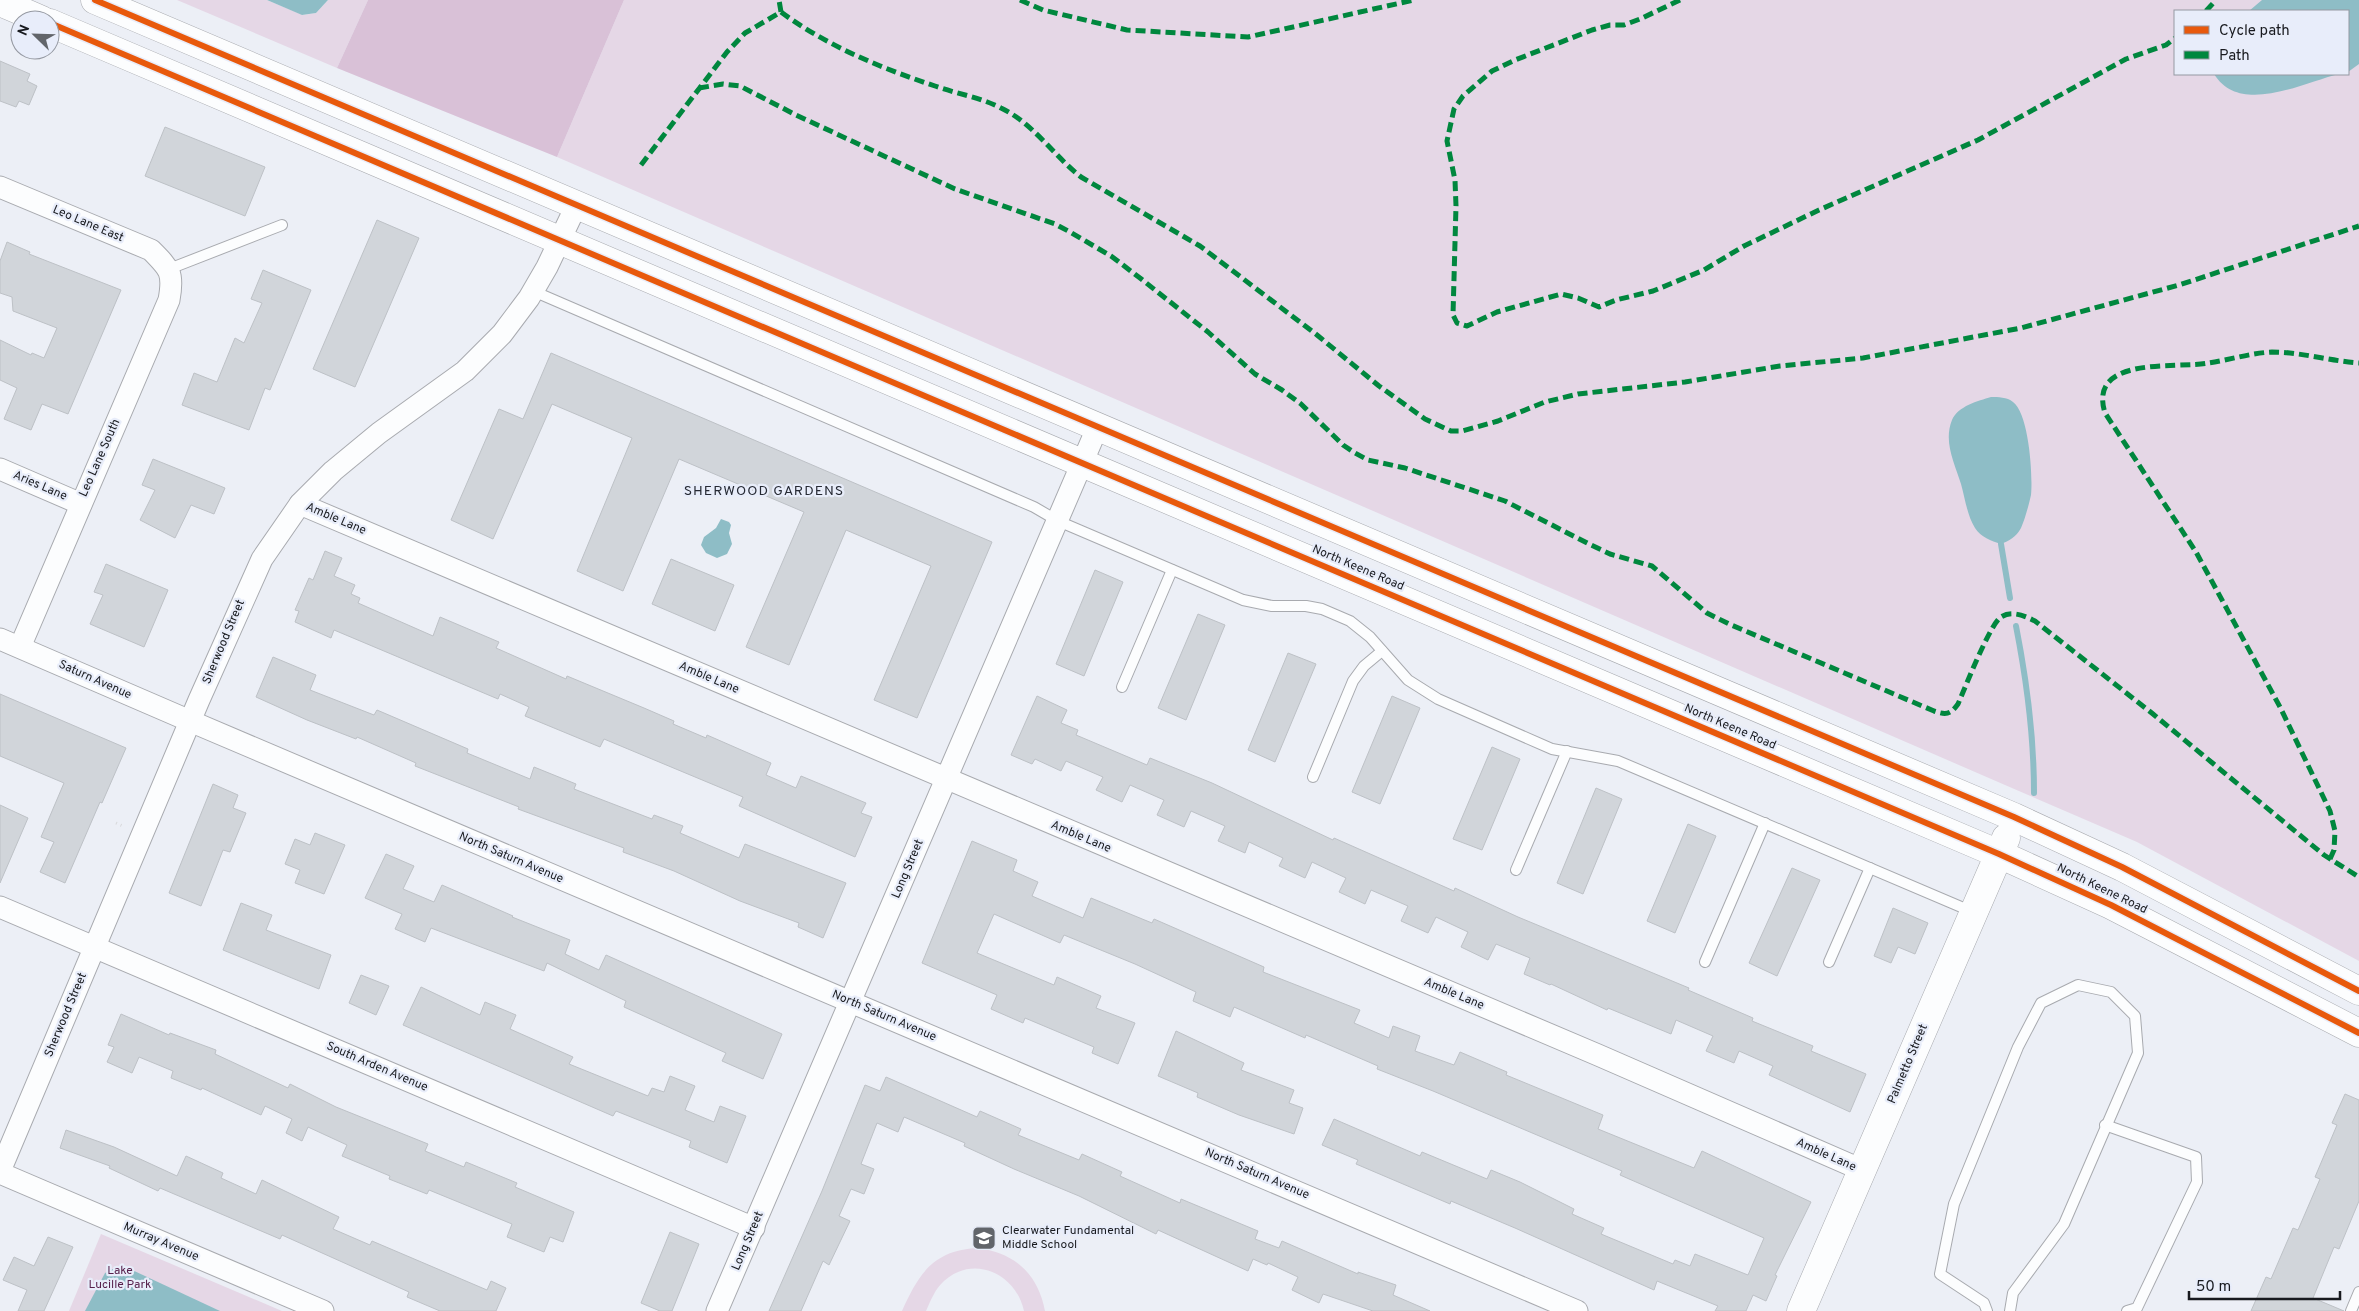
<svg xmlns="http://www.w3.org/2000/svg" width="2359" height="1311" viewBox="0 0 2359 1311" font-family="Overpass,sans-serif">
<rect width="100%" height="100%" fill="#eceff6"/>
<g fill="#e5d7e6" fill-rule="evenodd">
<polygon points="177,0 267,0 303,15 316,13 328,0 368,0 337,68"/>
<path d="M624,0h1735v961l-222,-119 -132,-57 -1448,-628zM2175,11h173v63h-173z"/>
<polygon points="101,1234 282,1311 69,1311"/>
<path d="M978,1248c37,5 60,26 67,63h-21c-8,-37 -50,-57 -80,-30 -9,8 -13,19 -18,30h-24c17,-38 32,-61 76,-63z"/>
</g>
<polygon fill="#d9c1d7" points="368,0 624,0 557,157 337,68"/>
<g fill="#8ebdc6">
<polygon points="267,0 328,0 316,13 302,15"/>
<polygon points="2262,0 2359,0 2359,64 2348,72 2348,11 2249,11"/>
<path d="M2214,74h125c-37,9 -99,42 -125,0z"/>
<path d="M1991,397c7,0 16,0 22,5 16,12 20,73 18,93 -2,9 -6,24 -10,33 -5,9 -12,13 -20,16 -10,-3 -20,-7 -26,-16 -8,-13 -10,-30 -14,-44 -6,-20 -18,-42 -9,-64 6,-14 26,-19 39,-23z"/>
<polygon points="721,519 729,522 731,525 729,533 732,544 727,554 717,558 706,553 701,545 704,537 716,528"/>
<polygon points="117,1267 130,1269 220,1311 85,1311 105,1273"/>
</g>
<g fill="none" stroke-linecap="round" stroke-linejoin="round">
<g stroke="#8ebdc6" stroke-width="6">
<polyline points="2001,544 2010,598"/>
<path d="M2016,626c11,56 18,110 18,167"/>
</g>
</g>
<g fill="#d1d5da" stroke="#bdc1c6">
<polygon points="0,61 30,74 27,81 37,86 29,105 19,101 16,107 0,101"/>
<polygon points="165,127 265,167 245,216 145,176"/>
<polygon points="377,220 419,238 355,387 313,369"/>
<polygon points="7,242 30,252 29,254 121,290 68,414 42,404 31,430 4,419 17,388 0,380 0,340 31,355 32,353 44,358 57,328 13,311 12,297 0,293 0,261"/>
<polygon points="263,270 311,290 270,390 265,388 249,430 182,405 194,373 217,382 235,338 244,343 262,303 251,299"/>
<polygon points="551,353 992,542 917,718 874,700 931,566 846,530 789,665 746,647 804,512 679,459 623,591 577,571 632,438 552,404 493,539 451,520 499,409 523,419"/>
<polygon points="153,459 225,488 214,514 191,505 175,538 140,520 155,490 142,485"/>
<polygon points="325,551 342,558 334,576 355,585 351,594 360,598 358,603 433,636 440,617 499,642 496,648 566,679 567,676 644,708 674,721 673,724 706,738 707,735 771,763 766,775 796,788 801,776 866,803 861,813 872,817 855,857 739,806 743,797 604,739 600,747 525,716 529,707 500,694 498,699 334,630 331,638 295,622 299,611 295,610 309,578 313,580"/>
<polygon points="671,559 734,585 715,631 652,604"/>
<polygon points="106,564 168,590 144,647 90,624 103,595 94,592"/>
<polygon points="1095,570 1123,582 1084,676 1056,664"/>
<polygon points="1198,614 1225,625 1186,720 1158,708"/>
<polygon points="1288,653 1316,664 1275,762 1248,750"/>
<polygon points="273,657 316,675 310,690 374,715 377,710 468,749 467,753 530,779 534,767 576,784 574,789 652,819 654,815 683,826 680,833 739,858 745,844 846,883 823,938 798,927 799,923 740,901 674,871 623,852 624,848 518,809 519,807 415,766 416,763 357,737 356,739 307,720 256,697"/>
<polygon points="0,694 126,748 102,803 100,802 65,883 40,872 54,842 41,837 64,783 0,756"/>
<polygon points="1037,696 1067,710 1061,723 1078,730 1076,735 1147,765 1150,758 1212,783 1333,840 1334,838 1454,891 1455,888 1518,917 1689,988 1688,990 1753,1018 1752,1021 1813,1046 1811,1051 1866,1074 1850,1112 1769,1075 1773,1066 1739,1051 1734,1063 1706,1051 1713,1036 1676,1020 1671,1034 1608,1008 1607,1010 1551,984 1550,985 1524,974 1530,958 1496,944 1488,960 1461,947 1468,932 1436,917 1428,933 1401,921 1408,906 1371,890 1365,904 1339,892 1346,878 1312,862 1305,878 1279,866 1283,858 1249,842 1245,853 1218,841 1225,826 1191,811 1184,827 1157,815 1164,800 1130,785 1122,802 1096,790 1103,777 1066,761 1061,771 1035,759 1032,764 1011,755"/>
<polygon points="1392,696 1420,708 1380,804 1352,792"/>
<polygon points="1492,747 1520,759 1482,850 1453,839"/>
<polygon points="213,784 238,795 233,808 246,813 230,852 223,850 201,906 169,893"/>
<polygon points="1596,788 1622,799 1583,894 1557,883"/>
<polygon points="0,805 28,818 0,883"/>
<polygon points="1688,824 1716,836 1675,933 1647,921"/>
<polygon points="315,833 345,845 324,894 295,883 300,870 285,864 295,839 310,845"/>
<polygon points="972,841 1017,860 1013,871 1038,882 1032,896 1083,918 1091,898 1152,923 1154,919 1264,967 1263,972 1360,1010 1354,1023 1389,1038 1393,1026 1420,1036 1415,1051 1454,1065 1460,1052 1507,1072 1506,1075 1603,1115 1598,1129 1694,1168 1702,1151 1811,1202 1775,1275 1777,1276 1766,1301 1753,1295 1746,1311 1715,1311 1718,1306 1657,1281 1654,1290 1515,1228 1451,1201 1450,1204 1356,1164 1358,1160 1322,1145 1334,1119 1420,1156 1422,1152 1487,1179 1491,1170 1520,1182 1574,1209 1572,1214 1604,1228 1601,1234 1673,1264 1675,1260 1690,1266 1695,1254 1748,1275 1764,1238 1620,1175 1622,1171 1433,1091 1377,1069 1378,1066 1306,1035 1305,1038 1234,1007 1230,1017 1193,1001 1196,992 1135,964 1064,935 1060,943 994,914 977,953 1054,985 1057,977 1101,996 1096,1008 1135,1023 1118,1064 1092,1053 1094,1047 1025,1018 1023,1023 991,1009 997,995 922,963"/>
<polygon points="386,854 414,866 403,889 434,902 442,885 513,916 512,917 570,940 565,954 599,970 606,955 782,1034 763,1079 722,1061 726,1053 624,1007 626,1001 547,963 544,971 431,928 425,942 395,929 402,914 365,898"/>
<polygon points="1792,868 1820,880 1777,976 1749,963"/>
<polygon points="241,903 272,915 266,930 331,955 319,989 223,950"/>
<polygon points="1893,908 1928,923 1915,954 1898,947 1891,963 1874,956"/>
<polygon points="361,975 389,986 376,1015 349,1003"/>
<polygon points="421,987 480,1015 485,1002 516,1015 510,1029 573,1057 569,1064 648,1096 652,1088 664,1092 670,1076 695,1086 685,1110 714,1122 720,1106 746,1116 727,1163 689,1147 691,1141 616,1111 613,1116 403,1025"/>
<polygon points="121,1014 169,1035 170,1033 216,1050 215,1054 288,1088 290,1084 336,1107 428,1144 425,1151 464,1167 466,1162 517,1183 515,1187 574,1212 563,1242 550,1237 544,1252 507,1237 512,1224 429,1190 427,1194 389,1179 390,1176 342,1156 347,1145 308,1127 302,1141 286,1133 292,1119 265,1106 261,1115 202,1088 201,1090 171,1078 173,1071 139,1057 132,1073 107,1062 114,1047 108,1045"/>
<polygon points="1176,1031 1244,1063 1241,1070 1294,1090 1289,1103 1303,1108 1294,1134 1239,1115 1197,1097 1198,1093 1158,1076"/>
<polygon points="886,1077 977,1117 980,1111 1021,1129 1018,1135 1079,1160 1082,1154 1122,1172 1120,1176 1180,1203 1181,1199 1258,1231 1255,1239 1279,1248 1282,1241 1358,1274 1358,1272 1396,1285 1393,1295 1430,1311 1373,1311 1323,1294 1319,1303 1292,1290 1298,1277 1268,1263 1267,1265 1253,1259 1248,1271 1158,1230 1156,1234 1079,1196 1014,1169 964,1146 965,1143 904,1117 898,1132 877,1123 861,1164 874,1169 864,1194 851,1189 839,1216 850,1221 829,1265 823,1261 801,1311 769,1311 822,1191 865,1085 880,1091"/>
<polygon points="2345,1094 2359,1100 2359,1201 2339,1249 2334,1247 2313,1298 2344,1311 2251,1311 2266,1277 2271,1279 2293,1228 2298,1230 2320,1179 2315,1177 2337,1125 2332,1123"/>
<polygon points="66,1130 114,1147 177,1176 186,1156 223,1173 221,1178 256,1194 262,1180 339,1217 333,1229 370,1245 372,1241 487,1290 491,1281 506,1288 496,1311 440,1311 407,1297 409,1292 282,1235 280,1239 160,1188 158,1191 109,1168 110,1166 60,1148"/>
<polygon points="670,1232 699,1244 672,1311 660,1311 641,1303"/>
<polygon points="48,1237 73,1247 44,1311 18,1311 27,1290 3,1280 14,1257 34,1266"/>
</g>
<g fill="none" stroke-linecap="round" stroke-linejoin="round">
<g stroke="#a8aaaf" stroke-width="12">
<g id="lane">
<polyline points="169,269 282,225"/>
<polyline points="533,291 1034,507 1058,521 1243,600 1272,606 1306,606 1322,609 1350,621 1370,637 1408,680 1438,699 1552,749 1618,761 1973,912"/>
<polyline points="1122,687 1172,570"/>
<polyline points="1313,777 1353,681 1364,666 1382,651"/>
<polyline points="1516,870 1567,751"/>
<polyline points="1705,962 1765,823"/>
<polyline points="1829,962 1870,868"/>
<polyline points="2105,1125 2196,1157 2197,1182 2137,1308 2127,1311"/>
<polyline points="1987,1311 1984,1303 1940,1274 1954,1204 2018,1047 2041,1003 2078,985 2111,992 2135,1016 2138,1053 2064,1224 2013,1293 2010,1311"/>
<polyline points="2351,1311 2359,1292"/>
</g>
</g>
<g stroke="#a8aaaf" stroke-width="23">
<g id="street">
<path d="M0,187l151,63c19,19 23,23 18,50l-149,347"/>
<polyline points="0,469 81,504"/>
<polyline points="300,504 1598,1055 1862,1170"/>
<polyline points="0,639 190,721 1577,1311"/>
<polyline points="0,907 754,1228"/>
<polyline points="0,1171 199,700 262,559 300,504 333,471 379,433 465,371 502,334 529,298 547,267 577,204"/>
<polyline points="0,1173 323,1311"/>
<polyline points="717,1311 1098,426"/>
</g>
</g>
<g stroke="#a8aaaf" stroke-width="29">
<g id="secondary">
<polyline points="95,0 2014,817 2122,867 2359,991"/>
<polyline points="0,2 42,20"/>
<polyline points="50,23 1999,854 2111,905 2359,1033"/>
<polyline points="1801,1311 2006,838"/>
</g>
</g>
<polyline stroke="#d8d8da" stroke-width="3" stroke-dasharray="1 4" stroke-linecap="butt" points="116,823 125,827"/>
<use href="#lane" stroke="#fcfdfe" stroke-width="10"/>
<use href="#street" stroke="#fcfdfe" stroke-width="21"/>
<use href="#secondary" stroke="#fcfdfe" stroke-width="28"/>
<g stroke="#00873e" stroke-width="5" stroke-dasharray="10 5" stroke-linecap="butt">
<polyline points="1020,0 1043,10 1127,30 1248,37 1414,0"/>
<polyline points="1680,0 1640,19 1624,25 1610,25 1592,30 1515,60 1492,71 1463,96 1454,109 1447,141 1455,180 1456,206 1453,315 1457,323 1467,326 1497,312 1561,294 1578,298 1599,307 1616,300 1653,291 1704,270 1744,246 1819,210 1978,140 2126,59 2166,45 2175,38"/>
<polyline points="2206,11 2216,0"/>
<path d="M781,12c46,34 100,56 154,74 22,8 45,11 66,22 32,15 53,48 80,69l119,69 117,89 62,51 46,33 26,12h11l36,-10 47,-19 33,-8 107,-12 95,-16 83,-8 158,-30 158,-43 180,-59"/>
<path d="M699,88l24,-4 17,2 56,29 159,74 100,35 15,8 41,24 29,22 68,54 47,42 27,16 19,14 42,41 12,8 13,7 37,8 100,33 86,44 19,9 42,12 55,47 22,11 205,87c12,4 16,4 24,-7 7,-16 32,-80 43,-87 11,-7 24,-1 34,4l118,93 171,141 35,22"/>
<polyline points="641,165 727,52 745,33 781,12 779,0"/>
<path d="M2330,859l4,-9 1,-19 -5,-20 -50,-104 -84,-155 -91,-139c-18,-58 72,-44 103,-50 21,-3 43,-10 64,-11 29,0 58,9 87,11"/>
</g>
<g stroke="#e8edfa" stroke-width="9">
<g id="cycleway">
<polyline points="95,0 2014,817 2122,867 2359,991"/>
<polyline points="50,23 1999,854 2111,905 2359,1033"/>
</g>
</g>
<use href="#cycleway" stroke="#e8590c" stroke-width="6"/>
</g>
<defs>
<g id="school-square" transform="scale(1.25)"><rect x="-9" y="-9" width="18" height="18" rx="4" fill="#62656a" stroke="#e8edfa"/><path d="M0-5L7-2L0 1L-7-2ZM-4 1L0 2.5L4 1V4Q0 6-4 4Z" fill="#fff"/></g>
</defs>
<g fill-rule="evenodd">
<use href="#school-square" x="984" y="1238"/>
</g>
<g text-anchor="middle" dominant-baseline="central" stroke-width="4.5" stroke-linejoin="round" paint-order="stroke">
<g font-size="12" fill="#181a1f" stroke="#e8edfa">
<text transform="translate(88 224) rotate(23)">Leo Lane East</text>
<text transform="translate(100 458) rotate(-66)">Leo Lane South</text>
<text transform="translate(40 486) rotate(23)">Aries Lane</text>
<text transform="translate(336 519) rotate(23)">Amble Lane</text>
<text transform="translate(1358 568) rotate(23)">North Keene Road</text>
<text transform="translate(224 642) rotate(-67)">Sherwood Street</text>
<text transform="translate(709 678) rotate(23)">Amble Lane</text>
<text transform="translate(95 680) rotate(24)">Saturn Avenue</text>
<text transform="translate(1730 727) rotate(23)">North Keene Road</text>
<text transform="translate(1081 837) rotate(23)">Amble Lane</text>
<text transform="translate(511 858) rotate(23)">North Saturn Avenue</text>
<text transform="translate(908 869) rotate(-67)">Long Street</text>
<text transform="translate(2102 889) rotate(26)">North Keene Road</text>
<text transform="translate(1454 994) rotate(23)">Amble Lane</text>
<text transform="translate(66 1015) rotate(-67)">Sherwood Street</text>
<text transform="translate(884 1016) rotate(23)">North Saturn Avenue</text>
<text transform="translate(1908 1064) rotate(-67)">Palmetto Street</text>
<text transform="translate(377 1067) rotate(23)">South Arden Avenue</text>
<text transform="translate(1826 1155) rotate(24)">Amble Lane</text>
<text transform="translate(1257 1174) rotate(23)">North Saturn Avenue</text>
<text transform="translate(748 1241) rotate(-67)">Long Street</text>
<text transform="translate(161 1242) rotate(23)">Murray Avenue</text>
</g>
<g font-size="12" fill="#181a1f" stroke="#e8edfa" text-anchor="start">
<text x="1002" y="1231">Clearwater Fundamental<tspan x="1002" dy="14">Middle School</tspan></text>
</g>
<g font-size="12" fill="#57214c" stroke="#e8edfa">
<text x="120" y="1271">Lake<tspan x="120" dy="14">Lucille Park</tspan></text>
</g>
<g font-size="14" letter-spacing="1" fill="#262a34" stroke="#e8edfa">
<text x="764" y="491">SHERWOOD GARDENS</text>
</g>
</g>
<rect x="2174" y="10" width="175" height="65" fill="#e8edfa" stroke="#9599a2"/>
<rect x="2184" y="26" width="25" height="8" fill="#e8590c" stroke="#9599a2"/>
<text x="2219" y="35" font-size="15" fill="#181a1f">Cycle path</text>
<rect x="2184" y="51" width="25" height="8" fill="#00873e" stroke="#9599a2"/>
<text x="2219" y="60" font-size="15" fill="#181a1f">Path</text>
<g transform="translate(35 35) rotate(293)"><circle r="24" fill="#e8edfa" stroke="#9599a2"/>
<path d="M0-4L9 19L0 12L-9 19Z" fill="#62656a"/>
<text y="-8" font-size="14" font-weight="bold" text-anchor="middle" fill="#181a1f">N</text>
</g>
<path d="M2189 1291v8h151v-8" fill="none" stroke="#181a1f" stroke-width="2.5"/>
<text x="2196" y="1291" font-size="15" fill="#181a1f" stroke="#e8edfa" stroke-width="4" paint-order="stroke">50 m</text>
</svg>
